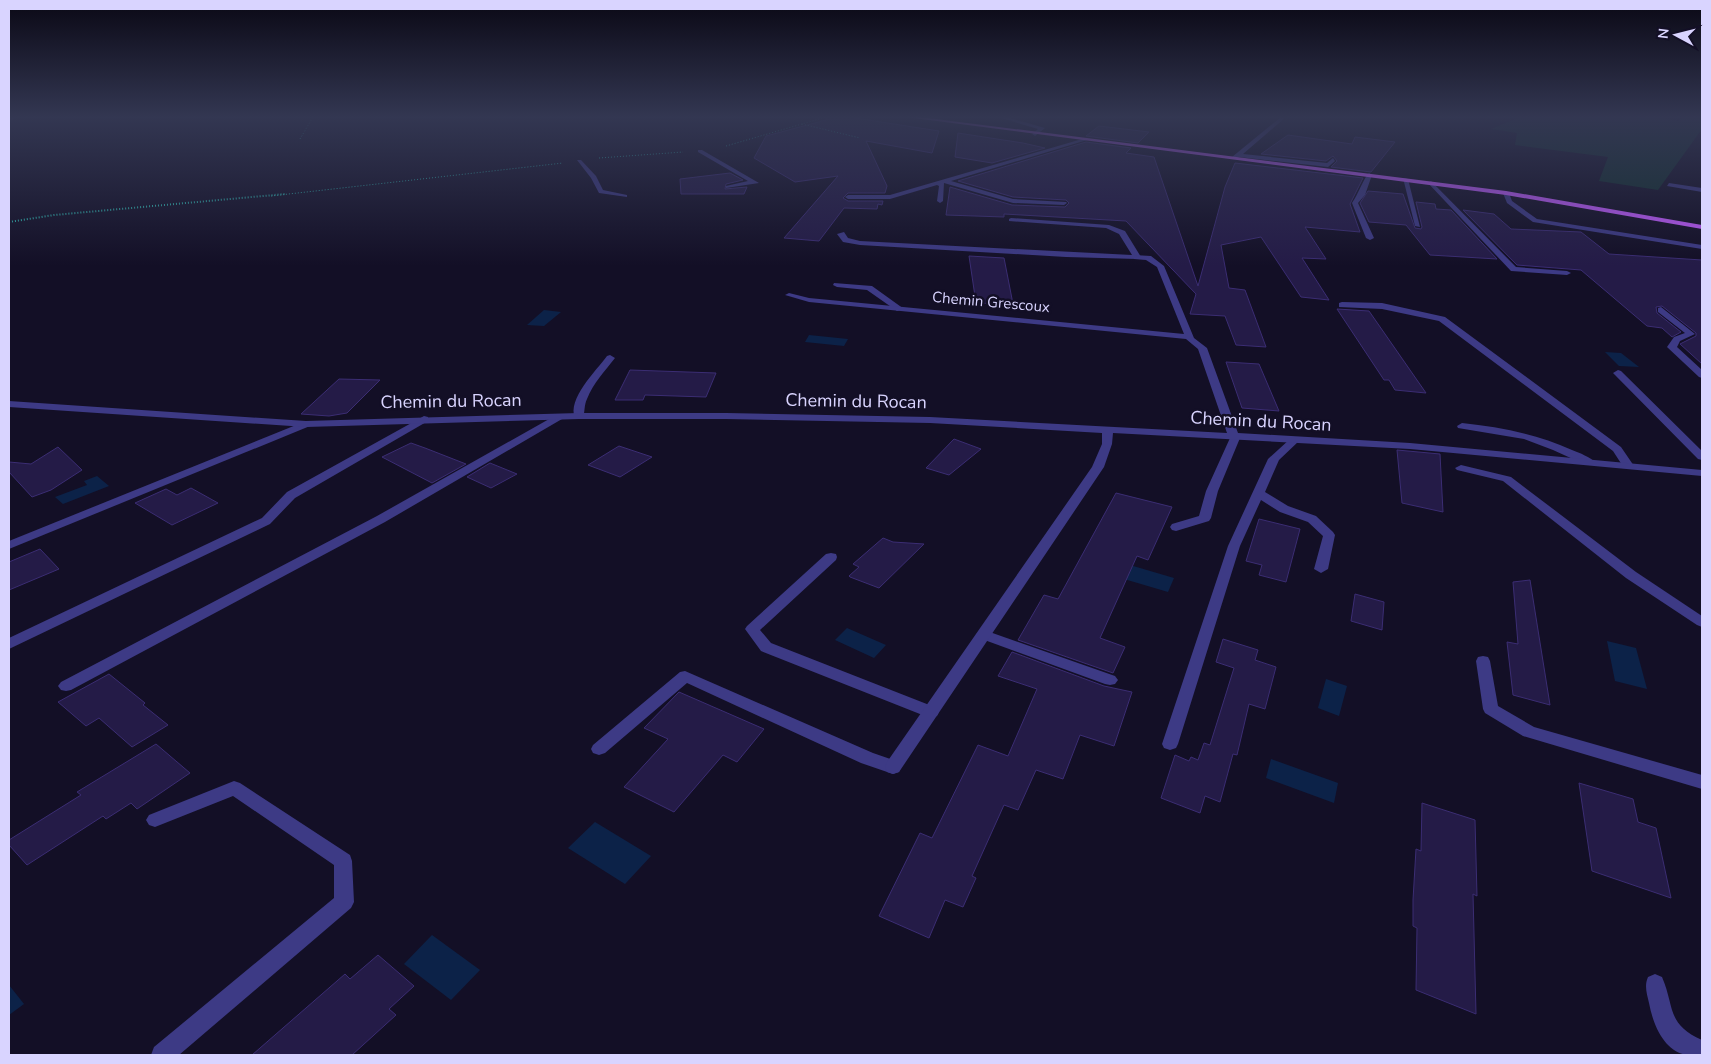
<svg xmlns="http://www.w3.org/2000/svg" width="1711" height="1064" viewBox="0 0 1711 1064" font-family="'Nunito Sans',sans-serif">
<rect width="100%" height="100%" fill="#130f26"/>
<polygon fill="#12302f" points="1520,117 1659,117 1678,121 1682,117 1702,118 1702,129 1658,190 1599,181 1608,157 1515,145 1517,133 1491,129"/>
<g fill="#0c2248">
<polygon points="544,310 561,312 544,326 527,325"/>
<polygon points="809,335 848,339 844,346 805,342"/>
<polygon points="1605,352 1621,353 1639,367 1619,366"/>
<polygon points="97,476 109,486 63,504 55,497 87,485 84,481"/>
<polygon points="1123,563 1174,578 1168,592 1124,579"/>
<polygon points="847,628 886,645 874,658 835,640"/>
<polygon points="1607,641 1636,648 1647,689 1615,681"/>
<polygon points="1326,679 1347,686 1339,716 1318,708"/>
<polygon points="1271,759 1338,783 1334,803 1266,778"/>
<polygon points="595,822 651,856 625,884 568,848"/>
<polygon points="432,935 480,970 451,1000 404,964"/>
<polygon points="9,985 24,1004 9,1015"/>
</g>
<g fill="#241b47" stroke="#3b2d73">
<polygon points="826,117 849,117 939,131 932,153 866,141 887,186 885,193 848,193 843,198 848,201 883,201 882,205 878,204 877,209 844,208 819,241 784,238 838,176 795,182 754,158 766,136 826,120"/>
<polygon points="1099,126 1149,132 1138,143 1086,136"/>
<polygon points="958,133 1023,143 1045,148 992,163 955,157"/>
<polygon points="1288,135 1352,144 1355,137 1395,142 1371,172 1331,167 1337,161 1333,156 1326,161 1261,154"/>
<polygon points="1086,142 1131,148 1126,153 1154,157 1198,286 1225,187 1235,163 1363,178 1350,204 1360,232 1305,227 1326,259 1302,258 1329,300 1301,297 1261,237 1221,245 1229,288 1245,290 1266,347 1236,345 1225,316 1190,314 1196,294 1126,221 1004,214 1004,217 946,215 950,187 1012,205 1065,207 1069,203 1066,200 1013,197 958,181"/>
<polygon points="730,173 743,180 726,184 725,189 747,187 744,194 681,194 680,179"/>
<polygon points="1368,191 1403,194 1415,228 1421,229 1422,227 1416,202 1435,204 1436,209 1451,210 1497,259 1430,255 1406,225 1369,222 1360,203"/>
<polygon points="1463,210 1494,214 1511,229 1581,232 1609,254 1702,260 1702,364 1680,344 1696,336 1696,333 1662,306 1656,307 1657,313 1681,332 1672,337 1662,328 1647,326 1581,270 1517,265"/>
<polygon points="969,256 1004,258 1013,304 976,303"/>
<polygon points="1337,309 1369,311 1426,393 1395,390 1389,380 1384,380"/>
<polygon points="1226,362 1259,364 1279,411 1242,408"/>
<polygon points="630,370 716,373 706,397 645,395 643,400 615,400"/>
<polygon points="339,379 380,380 347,413 329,416 301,414"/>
<polygon points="954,439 981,449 949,475 926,468"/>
<polygon points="411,443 425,448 466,464 432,483 382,457"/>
<polygon points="619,446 652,457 620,477 588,465"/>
<polygon points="58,447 82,470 51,490 32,497 9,472 9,462 31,464"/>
<polygon points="1397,450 1440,454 1443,512 1402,503"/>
<polygon points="490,463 517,474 491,488 467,477"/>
<polygon points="191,488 218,503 172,525 135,503 166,489 177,495"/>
<polygon points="1116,493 1172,507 1148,560 1137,556 1100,638 1125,647 1113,673 1018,640 1044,595 1058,599"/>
<polygon points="1259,519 1300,529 1286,582 1259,575 1262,565 1246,561"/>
<polygon points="883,538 893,542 924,544 879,588 850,577 849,576 859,567 853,564"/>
<polygon points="40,549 59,569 9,590 9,562"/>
<polygon points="1530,580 1550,705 1513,695 1507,642 1518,644 1513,582"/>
<polygon points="1355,594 1384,602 1382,630 1351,621"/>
<polygon points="1223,639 1258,650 1255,660 1276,667 1265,709 1249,704 1237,755 1233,754 1220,802 1205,796 1200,813 1161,798 1175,755 1189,761 1191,757 1198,760 1204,743 1210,745 1234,668 1216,662"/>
<polygon points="1012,652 1104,686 1132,692 1114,746 1080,735 1063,779 1036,770 1018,810 1004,805 972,876 976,878 963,907 945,900 929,938 879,916 920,833 932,838 978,745 1008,756 1037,689 998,676"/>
<polygon points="109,674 145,703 143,705 168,725 132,747 99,718 86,726 58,702"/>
<polygon points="679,692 764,729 737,762 723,755 674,812 624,787 668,739 644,728"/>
<polygon points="156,744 190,773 137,809 131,803 106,819 103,816 27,865 9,845 9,840 81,795 77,792"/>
<polygon points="1579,783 1633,799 1638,822 1656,828 1671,898 1592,871"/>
<polygon points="1422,803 1475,820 1477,896 1473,894 1476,1014 1416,990 1417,928 1413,926 1413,900 1416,849 1421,851"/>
<polygon points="378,955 414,986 389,1009 396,1015 352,1055 252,1055 345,974 350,979"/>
</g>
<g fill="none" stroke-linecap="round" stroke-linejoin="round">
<g stroke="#2fb8b0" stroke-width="1" stroke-dasharray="1 2" stroke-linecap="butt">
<polyline points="802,124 860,138"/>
<polyline points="300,139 313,117"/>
<polyline points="726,146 826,117"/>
<polyline points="599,158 683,152"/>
<polyline points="271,196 563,163"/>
</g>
<polyline stroke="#2fb8b0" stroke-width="2" stroke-dasharray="1 2" stroke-linecap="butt" points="9,222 54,215 285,194"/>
<g fill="#3d3a85" fill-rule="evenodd">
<polygon points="9,117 20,117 9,120"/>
<polygon points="998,117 1006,117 1045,128 1035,136 1032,134 1038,129"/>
<polygon points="1281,117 1286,117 1243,154 1327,163 1333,158 1335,161 1328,167 1239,157 1232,159 1232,157"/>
<polygon points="1082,139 1087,140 951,181 1013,199 1066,202 1067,203 1064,205 1013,203 944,183 943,201 940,203 937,201 939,186 937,185 890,199 848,199 845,197 848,195 890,195"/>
<polygon points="698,150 702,150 759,183 726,188 726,186 748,181 698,152"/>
<polygon points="577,160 581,160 596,176 603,190 627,195 627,197 599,193 591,178"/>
<path d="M1369,173l3,2 -7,20 -7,8 16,35 -4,2 -4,-2 -14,-35c6,-8 12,-26 17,-30z"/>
<polygon points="1403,178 1408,179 1420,227 1415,226"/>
<polygon points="1431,181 1516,267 1567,271 1571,273 1567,275 1511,271 1428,183"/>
<polygon points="1669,183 1702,188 1702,192 1667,186"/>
<polygon points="1506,191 1509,193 1512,201 1537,219 1702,245 1702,249 1533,222 1507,203 1503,193"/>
<polygon points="1011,218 1109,225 1125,231 1141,257 1137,259 1066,257 860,245 843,242 837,234 844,232 848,238 860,241 1132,255 1119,234 1106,228 1009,221 1009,219"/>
<polygon points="834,283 872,286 904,309 897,311 867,290 837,287 833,285"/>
<polygon points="1342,302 1382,303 1445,317 1621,447 1634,466 1632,468 1624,468 1613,451 1439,321 1382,309 1339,307 1339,303"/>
<polygon points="1661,307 1695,334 1680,341 1677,347 1702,370 1702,378 1699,377 1667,347 1674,337 1685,333 1658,312 1658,308"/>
<path d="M610,355l5,3c-10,13 -22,25 -28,41 -3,6 -2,13 -4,19h-8c-8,-19 21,-47 32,-62z"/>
<polygon points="1618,370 1621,371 1702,451 1702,460 1698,459 1615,375 1613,373"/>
<polygon points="558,414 563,417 562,419 385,522 71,690 66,691 61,690 58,686 61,682 377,516"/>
<polygon points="424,416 428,417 428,421 295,498 270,524 9,649 9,638 262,518 287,492"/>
<polygon points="306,421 311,424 310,426 9,549 9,541"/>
<path d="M1462,423c38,4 74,11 110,27 8,3 18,7 24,13l-2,2h-8l-33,-15 -29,-11 -66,-11 -1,-2z"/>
<polygon points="1235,435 1240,438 1218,491 1211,518 1209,521 1176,531 1172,530 1170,527 1172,524 1199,516 1206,491 1230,438"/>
<polygon points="1294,438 1299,441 1279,460 1265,492 1288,506 1316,516 1333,532 1335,535 1328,569 1321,573 1314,569 1323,536 1308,522 1280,512 1261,500 1240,546 1178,744 1176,748 1170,750 1164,748 1162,744 1228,546 1268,459 1290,439"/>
<polygon points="1461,465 1511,477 1636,572 1702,616 1702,627 1697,625 1626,578 1503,481 1457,470 1455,468"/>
<polygon points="831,553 836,554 837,557 836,560 760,630 771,643 937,708 939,712 937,716 931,718 925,716 761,651 745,629 747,626 826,554"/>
<polygon points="984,630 1115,676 1118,680 1115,684 1110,685 1105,684 979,638 977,635 979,632"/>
<polygon points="1483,656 1488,657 1490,661 1498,706 1534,727 1702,775 1702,789 1523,736 1485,713 1483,709 1476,661 1478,657"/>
<polygon points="685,671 873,753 899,762 901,767 899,772 893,774 861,763 687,683 605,753 599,755 593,753 591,749 593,745 680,672"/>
<polygon points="234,781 240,783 350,855 352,861 354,902 351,908 179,1055 151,1055 154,1047 334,898 334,865 233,796 155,827 149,825 146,820 149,815"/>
</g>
<g fill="#3d3a85" fill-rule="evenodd">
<polygon points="1134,255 1151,256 1164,266 1194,338 1207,348 1238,433 1410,443 1702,470 1702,476 1410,449 1113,433 1112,444 1104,467 899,772 893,774 887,772 885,767 887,762 1092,467 1102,444 1102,433 930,423 726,419 579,419 306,427 9,407 9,401 306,421 579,413 726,413 930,417 1227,433 1198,349 1186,339 809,302 785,295 789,293 809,298 1184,334 1157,267 1146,260 1134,259"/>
<path d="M1655,974l7,3c13,30 4,47 40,63v15c-5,0 -11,1 -16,0 -23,-5 -33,-31 -37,-52 -2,-9 -5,-17 -1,-26z"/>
</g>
<polygon fill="#c25bff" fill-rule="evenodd" points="906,117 920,117 1506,191 1702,225 1702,229 1506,195"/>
</g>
<linearGradient id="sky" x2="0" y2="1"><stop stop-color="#0a0815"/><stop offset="0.44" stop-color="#333752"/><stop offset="1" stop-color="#333752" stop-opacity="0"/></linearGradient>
<rect width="1711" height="266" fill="url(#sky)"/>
<g text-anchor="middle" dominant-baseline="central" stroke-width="5" stroke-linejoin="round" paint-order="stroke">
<g font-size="15" fill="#d9d4ff" stroke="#130f26">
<text transform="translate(991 302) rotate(5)">Chemin Grescoux</text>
</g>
<g font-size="18" fill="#d9d4ff" stroke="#130f26">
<text transform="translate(451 401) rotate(-1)">Chemin du Rocan</text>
<text transform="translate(856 401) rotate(1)">Chemin du Rocan</text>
<text transform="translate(1261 421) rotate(3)">Chemin du Rocan</text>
</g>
</g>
<rect width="1711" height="1064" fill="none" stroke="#d9d4ff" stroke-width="20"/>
<g transform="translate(1676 35) rotate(277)" stroke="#130f26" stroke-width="4" paint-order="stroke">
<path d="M0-4L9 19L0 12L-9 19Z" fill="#d9d4ff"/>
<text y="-8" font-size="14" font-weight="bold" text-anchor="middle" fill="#d9d4ff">N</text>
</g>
</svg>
